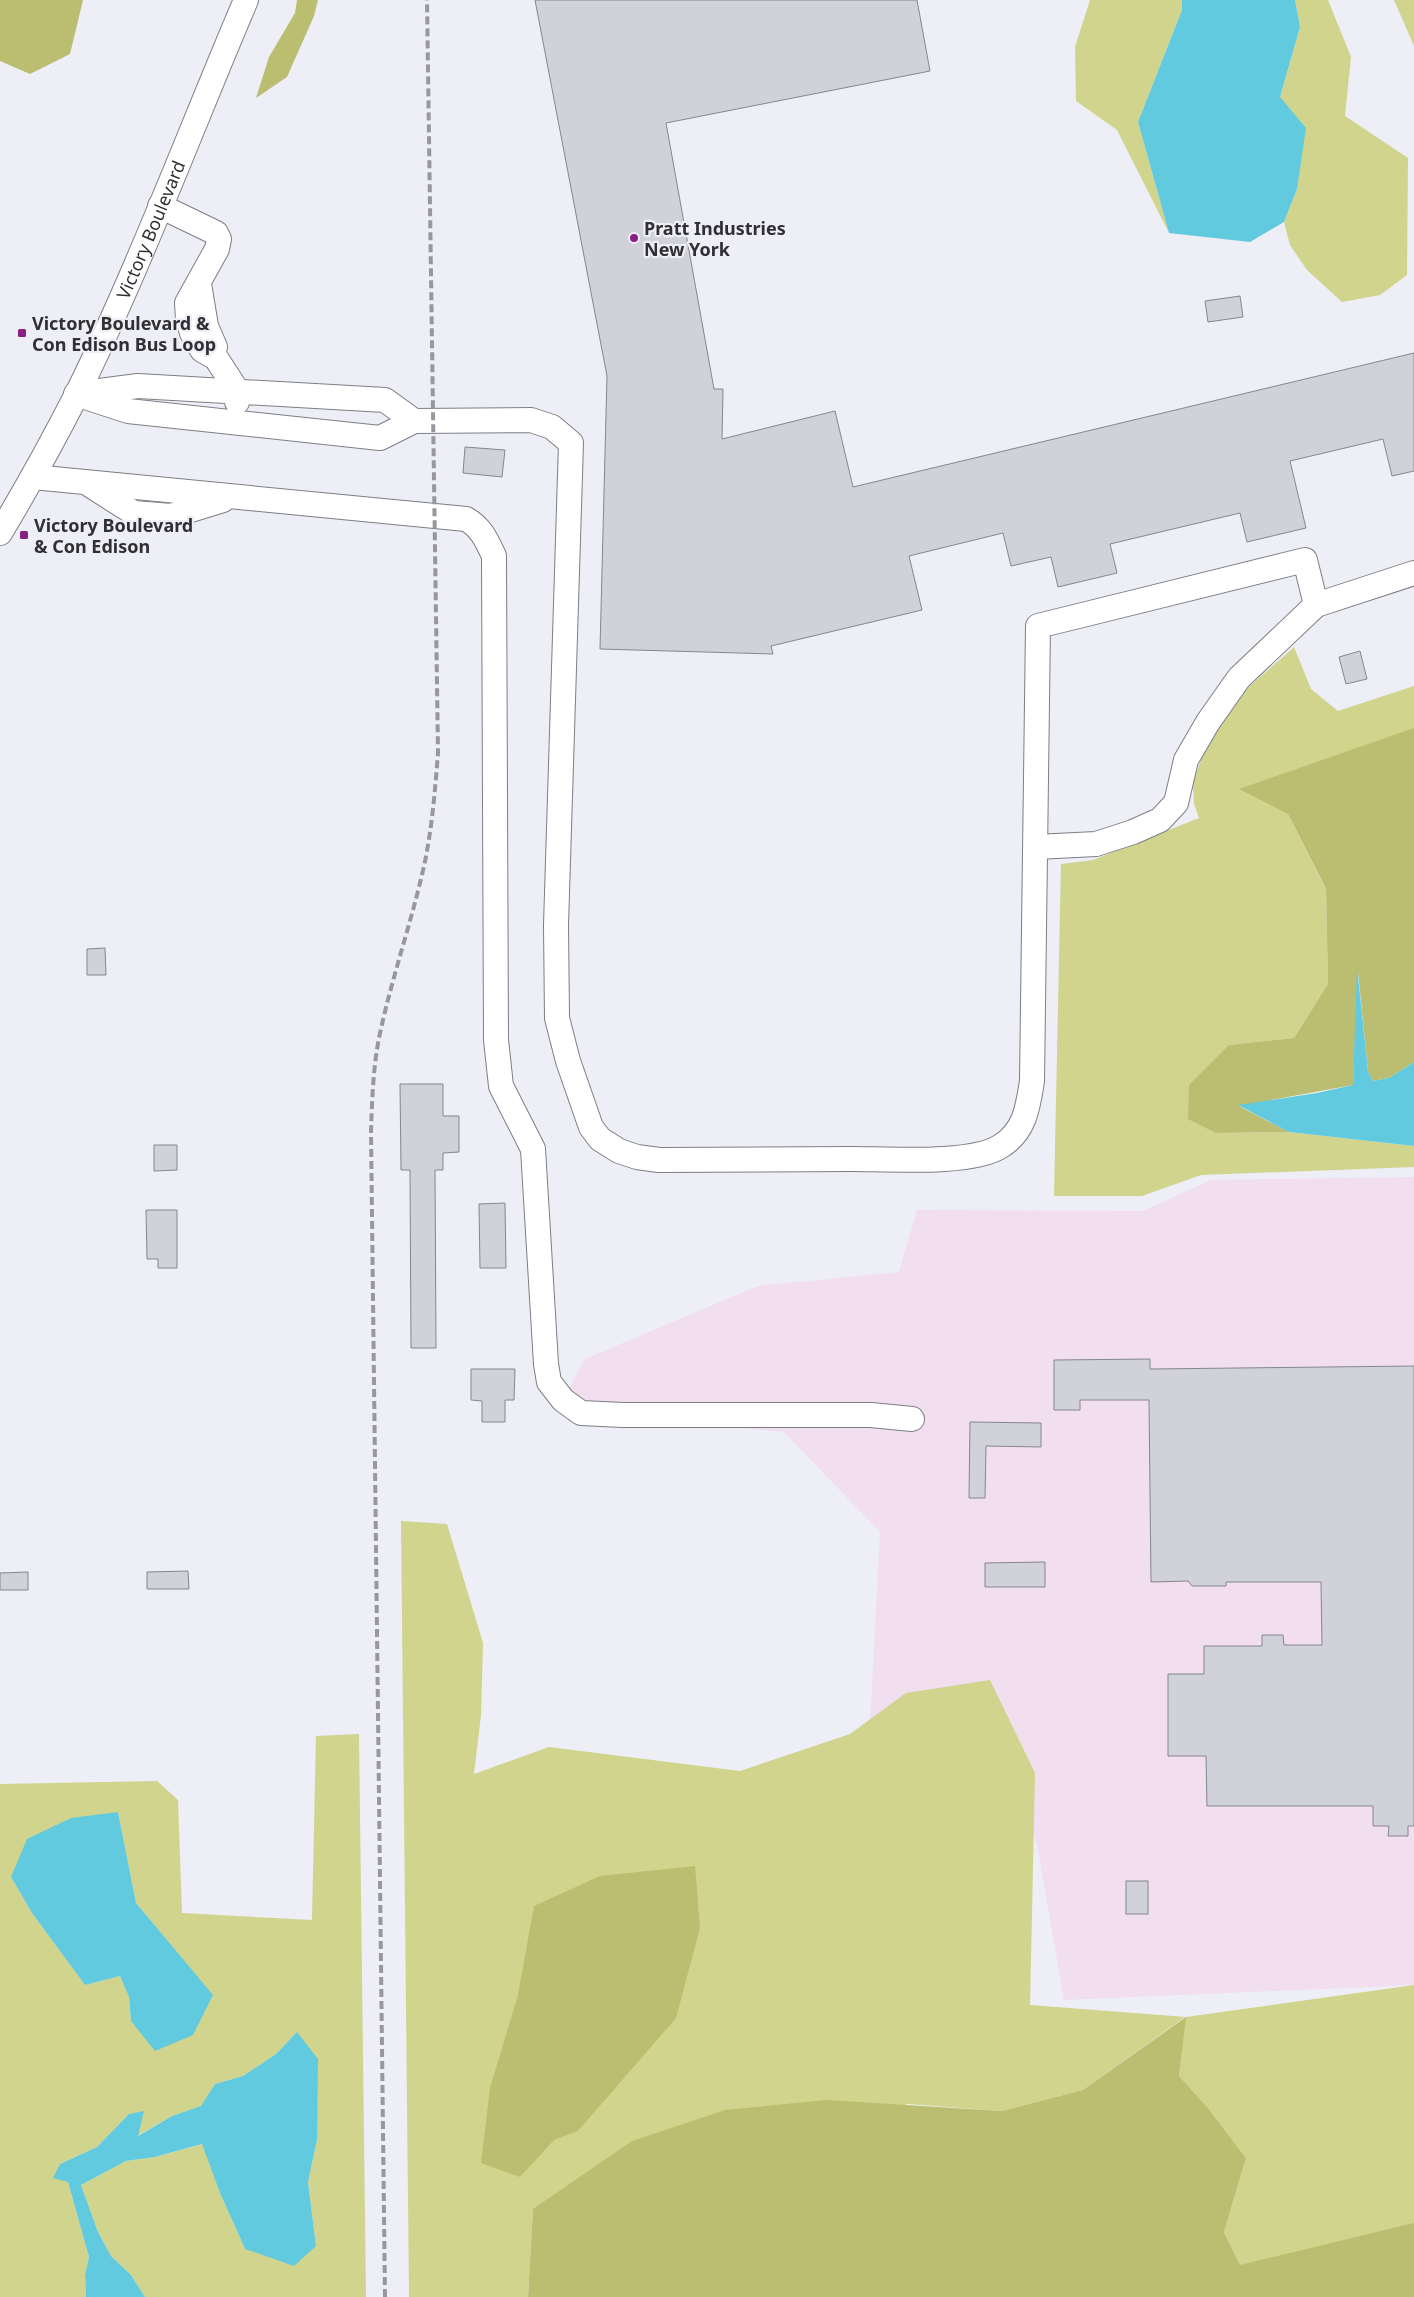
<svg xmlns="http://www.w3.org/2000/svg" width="1414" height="2297" viewBox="0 0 1414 2297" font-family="'Noto Sans',sans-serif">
<rect width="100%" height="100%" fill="#edeef6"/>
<polygon fill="#f1deef" points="1414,1177 1414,1985 1064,2000 1038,1850 999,1702 870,1726 880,1532 784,1432 557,1411 585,1359 758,1286 899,1272 917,1210 1143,1211 1211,1180"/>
<g fill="#d1d48c" fill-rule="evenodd">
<polygon points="1090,0 1182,0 1182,10 1138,122 1169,233 1117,130 1076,101 1075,47"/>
<polygon points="1295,0 1328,0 1351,57 1345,116 1408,158 1407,275 1380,295 1342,302 1307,270 1290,245 1284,222 1297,189 1280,97 1300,27"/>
<polygon points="1394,0 1414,0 1414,46"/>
<polygon points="1294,647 1311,689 1338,711 1414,686 1414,782 1288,814 1326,890 1328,984 1294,1038 1229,1045 1216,1133 1289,1132 1414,1146 1414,1167 1201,1175 1142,1196 1054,1196 1061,864 1093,860 1199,818 1194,804 1193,781 1210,737 1243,692"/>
<polygon points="401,1521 447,1524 483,1643 481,1715 474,1774 549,1747 740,1771 850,1734 906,1693 990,1680 1035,1773 1030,2005 1186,2017 1414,1985 1414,2297 1145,2297 1240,2265 1224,2232 1246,2158 1208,2108 1179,2076 1185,2017 1083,2090 1002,2111 908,2104 533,2209 528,2297 409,2297"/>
<path d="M359,1734l7,563h-221l-14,-22 -20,-19 -13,-24 -17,-47 45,-24 29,-4 48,-13 17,49 25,56 71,-3 -8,-64 9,-42 -20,-108 -21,22 -33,22 -28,8 -13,22 -30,10 -35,20 -8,-22 -32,33 -37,17 8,18 21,75 -4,18 1,22h-86v-513l157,-3 21,19 4,113 130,7 4,-184zM118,1812l18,91 77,93 -82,25 -2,-24 -9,-21 -35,9 -53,-72 -21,-36z"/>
</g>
<g fill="#bbbe70">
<polygon points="0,0 83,0 70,54 30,74 0,61"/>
<polygon points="297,0 318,0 314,16 287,77 256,98 269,57 295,13"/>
<polygon points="1414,728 1414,1062 1389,1078 1373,1081 1368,1071 1358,972 1353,1085 1239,1106 1289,1132 1216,1133 1188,1119 1189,1085 1229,1045 1294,1038 1328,984 1326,889 1288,814 1239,789"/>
<polygon points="695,1866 700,1928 676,2018 578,2131 554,2140 520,2177 481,2163 490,2088 518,1995 534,1906 600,1876"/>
<polygon points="1186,2017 1179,2076 1208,2108 1246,2158 1224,2232 1240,2265 1414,2223 1414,2297 528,2297 533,2209 632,2141 725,2110 827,2100 1002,2111 1083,2090"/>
</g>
<g fill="#62cadf">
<polygon points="1182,0 1295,0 1300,27 1280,97 1306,128 1297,189 1284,222 1250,242 1169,233 1138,122 1182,10"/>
<polygon points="1357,966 1368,1071 1373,1081 1389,1078 1414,1062 1414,1146 1289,1132 1238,1105 1317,1093 1353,1085"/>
<polygon points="118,1812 136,1903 213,1995 193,2035 155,2051 131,2021 129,1997 120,1976 85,1985 32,1913 11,1877 27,1839 71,1818"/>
<polygon points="297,2032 318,2059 317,2140 308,2182 316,2246 294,2266 245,2249 220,2193 202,2144 155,2157 126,2161 81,2185 98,2232 111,2256 131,2275 145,2297 86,2297 85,2275 89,2257 68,2182 53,2178 60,2164 97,2147 129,2114 144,2111 138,2136 172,2116 201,2106 215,2084 243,2076 276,2054"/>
</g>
<g fill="#d0d1d9" stroke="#86868e">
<polygon points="535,0 917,0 930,71 666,123 714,389 723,389 722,439 835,411 853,487 1414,353 1414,471 1392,476 1383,439 1290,461 1306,528 1247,542 1240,513 1110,544 1117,573 1058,587 1051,557 1011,566 1003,533 909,556 922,610 771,646 773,654 600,649 607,376"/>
<polygon points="1240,296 1243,317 1208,322 1205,301"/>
<polygon points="465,447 505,450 502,477 463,473"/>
<polygon points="1360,651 1367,679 1346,684 1339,657"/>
<polygon points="105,948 106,975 87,975 87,949"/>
<polygon points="400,1084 443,1084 443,1116 459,1116 459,1152 443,1153 443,1170 435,1170 436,1348 411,1348 410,1170 401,1170"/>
<polygon points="154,1145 177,1145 177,1170 154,1171"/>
<polygon points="505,1203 506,1268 480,1268 479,1204"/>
<polygon points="146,1210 177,1210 177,1268 158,1268 158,1259 147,1259"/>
<polygon points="1150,1359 1150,1369 1414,1366 1414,1826 1408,1826 1408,1836 1388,1836 1389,1826 1373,1826 1373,1806 1207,1806 1206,1756 1168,1756 1168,1674 1204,1674 1204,1646 1262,1646 1262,1635 1283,1635 1284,1645 1322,1645 1321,1582 1226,1582 1226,1586 1192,1586 1188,1581 1151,1582 1149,1400 1080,1400 1080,1410 1054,1410 1054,1360"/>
<polygon points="471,1369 515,1369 514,1400 505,1400 505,1422 482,1422 482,1401 471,1400"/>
<polygon points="970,1422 1041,1423 1041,1447 986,1446 985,1498 969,1498"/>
<polygon points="1045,1562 1045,1587 985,1587 985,1563"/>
<polygon points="188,1571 189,1589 147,1589 147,1572"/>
<polygon points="28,1572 28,1590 0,1590 0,1573"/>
<rect x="1126" y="1881" width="22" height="33"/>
</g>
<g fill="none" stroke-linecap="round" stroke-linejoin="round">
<g stroke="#7d7e86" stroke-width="26">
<g id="minor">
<polyline points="160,206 216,233 219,239 217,249 187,303 188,319 192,333 202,350 216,358 238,392 237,402"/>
<polyline points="199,284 206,326 215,347"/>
<polyline points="84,393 138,386 385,400 414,421"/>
<path d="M76,394l52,17 252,27 34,-17 117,-1 21,7 19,16 -15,482 1,93 11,43 23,66 9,12 19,12 18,6 22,3c64,0 128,-1 193,-1 36,0 121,6 149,-13 24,-15 27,-39 31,-65l6,-455 267,-66 11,45 -77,73 -31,44 -22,38 -10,43 -16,17 -27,12 -37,12 -60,3"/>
<path d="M33,477l433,42c15,8 21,22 28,37l2,484 5,46 32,63 13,215 3,18 14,18 18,13 42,2h248l41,4"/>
<polyline points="90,485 134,513 171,516 223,500"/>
<path id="s1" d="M0,533c27,-45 53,-92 77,-139 63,-128 113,-263 169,-394"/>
<polyline points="1316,605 1414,573"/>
</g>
</g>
<use href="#minor" stroke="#fff" stroke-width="24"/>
<path stroke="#97979d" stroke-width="4" stroke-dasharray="8 4" stroke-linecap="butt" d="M385,2297l-14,-1165c1,-31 2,-63 8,-94 12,-58 32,-114 45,-172 8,-37 11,-75 14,-113l-11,-753"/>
</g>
<g fill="#891e84" stroke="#edeef6" stroke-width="2">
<circle cx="634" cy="238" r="5"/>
<rect x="17" y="328" width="10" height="10" rx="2.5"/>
<rect x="19" y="530" width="10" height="10" rx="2.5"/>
</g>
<g text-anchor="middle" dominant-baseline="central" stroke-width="4.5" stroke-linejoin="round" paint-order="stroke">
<g font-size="18" font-weight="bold" fill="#303033" stroke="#edeef6" text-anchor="start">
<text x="644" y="228">Pratt Industries<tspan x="644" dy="21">New York</tspan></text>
<text x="32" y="323">Victory Boulevard &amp;<tspan x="32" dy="21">Con Edison Bus Loop</tspan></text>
<text x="34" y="525">Victory Boulevard<tspan x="34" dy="21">&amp; Con Edison</tspan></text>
</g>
<g font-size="18" fill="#303033" stroke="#edeef6">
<text stroke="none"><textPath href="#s1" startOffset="339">Victory Boulevard</textPath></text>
</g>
</g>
</svg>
